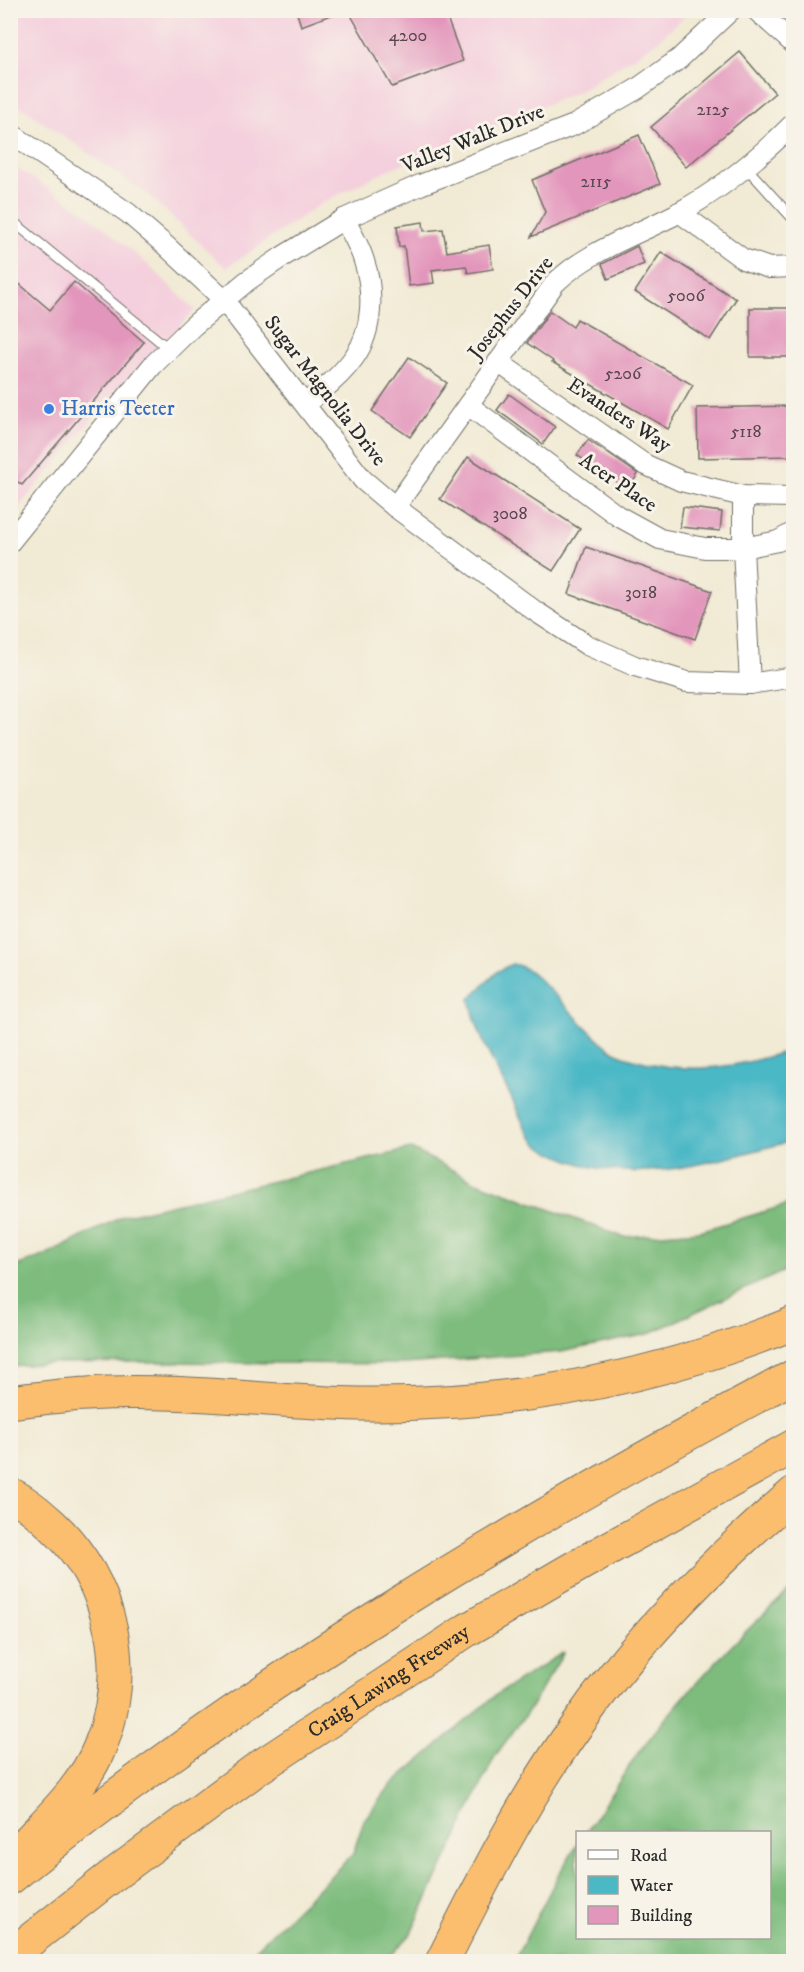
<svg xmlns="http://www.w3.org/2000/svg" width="804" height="1972" viewBox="0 0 804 1972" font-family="'IM FELL DW Pica',serif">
<rect width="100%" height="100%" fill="#f7f3e8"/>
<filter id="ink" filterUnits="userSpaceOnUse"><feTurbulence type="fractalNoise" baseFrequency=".0167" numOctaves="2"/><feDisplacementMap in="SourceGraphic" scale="12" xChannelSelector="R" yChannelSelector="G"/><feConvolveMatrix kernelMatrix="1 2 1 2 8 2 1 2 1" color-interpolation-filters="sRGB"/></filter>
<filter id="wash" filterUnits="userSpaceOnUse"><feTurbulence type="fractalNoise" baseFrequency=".008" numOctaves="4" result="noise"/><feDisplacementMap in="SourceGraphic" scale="24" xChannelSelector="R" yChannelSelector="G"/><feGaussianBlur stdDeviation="1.35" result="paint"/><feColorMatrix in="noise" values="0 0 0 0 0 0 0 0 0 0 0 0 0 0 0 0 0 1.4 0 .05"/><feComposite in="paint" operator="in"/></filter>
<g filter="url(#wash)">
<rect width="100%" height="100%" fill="#f1ead4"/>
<g fill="#f4cfdd">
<polygon points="11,11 690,11 655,43 579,91 387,170 322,203 226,268 146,193 11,100"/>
<polygon points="11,164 87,214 143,260 195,310 118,389 11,516"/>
</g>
<g fill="#7dbc7d" stroke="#547454" stroke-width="1.5">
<polygon points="411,1149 474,1181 623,1237 700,1231 793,1203 793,1267 648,1334 561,1352 404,1364 154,1362 51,1363 11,1366 11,1268 49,1254 123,1216"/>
<path d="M793,1587v374h-279l46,-89 17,-27 1,93h192v-106h-184c16,-24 32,-49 48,-73 46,-63 102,-120 159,-172z"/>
<polygon points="564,1652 531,1707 495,1756 410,1935 386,1961 262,1961 251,1954 353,1854 364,1820 391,1785 496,1695"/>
</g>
<path fill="#4bb8c6" stroke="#3b7278" stroke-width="1.5" d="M512,964c18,2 30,19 43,31 16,16 45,50 64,59 7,3 15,5 22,7 52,15 103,5 152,-12v92c-71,17 -152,47 -224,19 -10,-4 -20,-8 -29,-14 -16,-13 -22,-37 -32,-55 -16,-30 -32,-59 -38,-93l28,-27z"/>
<g id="blocks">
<g fill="#e396bc">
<polygon points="296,10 339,10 339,12 301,26"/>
<polygon points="348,10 444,10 463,61 392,87"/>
<polygon points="740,52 775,93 686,167 651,127"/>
<polygon points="639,135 660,184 531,237 545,212 532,180"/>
<polygon points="423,222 424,231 443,229 447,252 489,245 493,269 468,273 466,266 432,270 434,283 409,286 404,246 399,247 397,226"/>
<polygon points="637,246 644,264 608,279 602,264"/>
<polygon points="661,252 736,299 710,340 635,292"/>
<polygon points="10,276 50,310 74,282 144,342 22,485 10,476"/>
<rect x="750" y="308" width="44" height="49"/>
<polygon points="550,311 573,327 577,319 693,385 668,429 552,362 553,361 527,343"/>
<polygon points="409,357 447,383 410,437 372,411"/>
<polygon points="509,394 555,427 543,444 497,410"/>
<polygon points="794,406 794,456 698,458 697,408"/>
<polygon points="588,440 638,474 628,490 577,455"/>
<polygon points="468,457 580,529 553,571 440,499"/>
<polygon points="683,507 722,512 720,531 680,527"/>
<polygon points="586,547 712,591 695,639 569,594"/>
</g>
</g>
</g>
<g filter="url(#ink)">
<use href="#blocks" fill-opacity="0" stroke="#706e66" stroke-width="1.5"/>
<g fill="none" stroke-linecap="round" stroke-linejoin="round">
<g stroke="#706e66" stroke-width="11">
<g id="lane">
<polyline points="746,167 794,220"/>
<polyline points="10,219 169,349"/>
</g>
</g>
<g stroke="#706e66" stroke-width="22">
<g id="street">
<polyline points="756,10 794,44"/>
<polyline points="10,133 128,213 165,245 223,299 363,480 395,507 535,611 587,645 635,666 687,682 750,684 794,677"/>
<polyline points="679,212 743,259 769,268 794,267"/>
<polyline points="498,362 644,464 681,481 743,496 794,497"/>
<path d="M305,404c18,-14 37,-29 50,-48 18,-26 19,-65 9,-95 -4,-14 -12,-28 -20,-42"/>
<polyline points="468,405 618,516 660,539 705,548 743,548 778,541 794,532"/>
<polyline points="743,496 743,548 750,684"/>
<path d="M395,507l160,-224c34,-33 82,-48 123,-70 44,-24 81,-55 116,-90"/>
<polyline points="10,542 152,366 193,326 247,281 282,257 344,219 420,185 574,125 637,89 679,59 731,10"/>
</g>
</g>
<g stroke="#706e66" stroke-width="35">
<g id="highway">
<path d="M10,1402c26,-3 51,-7 77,-8 91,-6 182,8 272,10 149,2 297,-25 435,-81"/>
<path d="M10,1494c15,7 29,19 41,30 62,57 81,148 48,225 -16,39 -50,69 -78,100"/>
<path d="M10,1878c242,-196 510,-355 784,-502"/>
<path id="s1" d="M10,1956l98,-77 150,-111 209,-138 117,-68 210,-116"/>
<path d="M442,1962c41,-82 82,-163 135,-237 60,-87 137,-163 217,-232"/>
</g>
</g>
<use href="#lane" stroke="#fff" stroke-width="9"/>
<use href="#street" stroke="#fff" stroke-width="20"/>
<use href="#highway" stroke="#fbbe6e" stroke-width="33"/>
</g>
</g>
<circle fill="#3f7fe0" stroke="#f7f3e8" stroke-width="2" cx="49" cy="409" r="6"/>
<g text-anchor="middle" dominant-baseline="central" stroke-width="6" stroke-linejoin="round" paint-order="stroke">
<g font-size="18" fill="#59464f">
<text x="408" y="36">4200</text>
<text x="713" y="110">2125</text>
<text x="596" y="182">2115</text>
<text x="686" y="296">5006</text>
<text x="623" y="374">5206</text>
<text x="746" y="432">5118</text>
<text x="510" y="514">3008</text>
<text x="641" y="593">3018</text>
</g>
<g font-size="21" fill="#2b2b2b" stroke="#f7f3e8">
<text transform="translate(473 139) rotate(-22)">Valley Walk Drive</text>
<text transform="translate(511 308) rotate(-52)">Josephus Drive</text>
<text transform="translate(325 391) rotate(52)">Sugar Magnolia Drive</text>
<text transform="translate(619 415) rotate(33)">Evanders Way</text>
<text transform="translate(618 483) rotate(34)">Acer Place</text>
<text stroke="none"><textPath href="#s1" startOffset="468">Craig Lawing Freeway</textPath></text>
</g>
<g font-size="21" fill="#366cbe" stroke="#f7f3e8" text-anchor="start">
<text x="61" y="409">Harris Teeter</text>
</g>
</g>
<rect width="804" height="1972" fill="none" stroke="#f7f3e8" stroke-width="36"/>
<rect x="576" y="1831" width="195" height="108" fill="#f7f3e8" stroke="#a5a39c" stroke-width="1.5"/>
<rect x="588" y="1850" width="30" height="9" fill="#ffffff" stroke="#a5a39c" stroke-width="1.5"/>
<text x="630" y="1861" font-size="18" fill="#2b2b2b">Road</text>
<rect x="588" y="1876" width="30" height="18" fill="#4bb8c6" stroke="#a5a39c" stroke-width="1.5"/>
<text x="630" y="1891" font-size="18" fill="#2b2b2b">Water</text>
<rect x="588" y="1906" width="30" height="18" fill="#e396bc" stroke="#a5a39c" stroke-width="1.5"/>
<text x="630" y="1921" font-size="18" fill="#2b2b2b">Building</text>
</svg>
